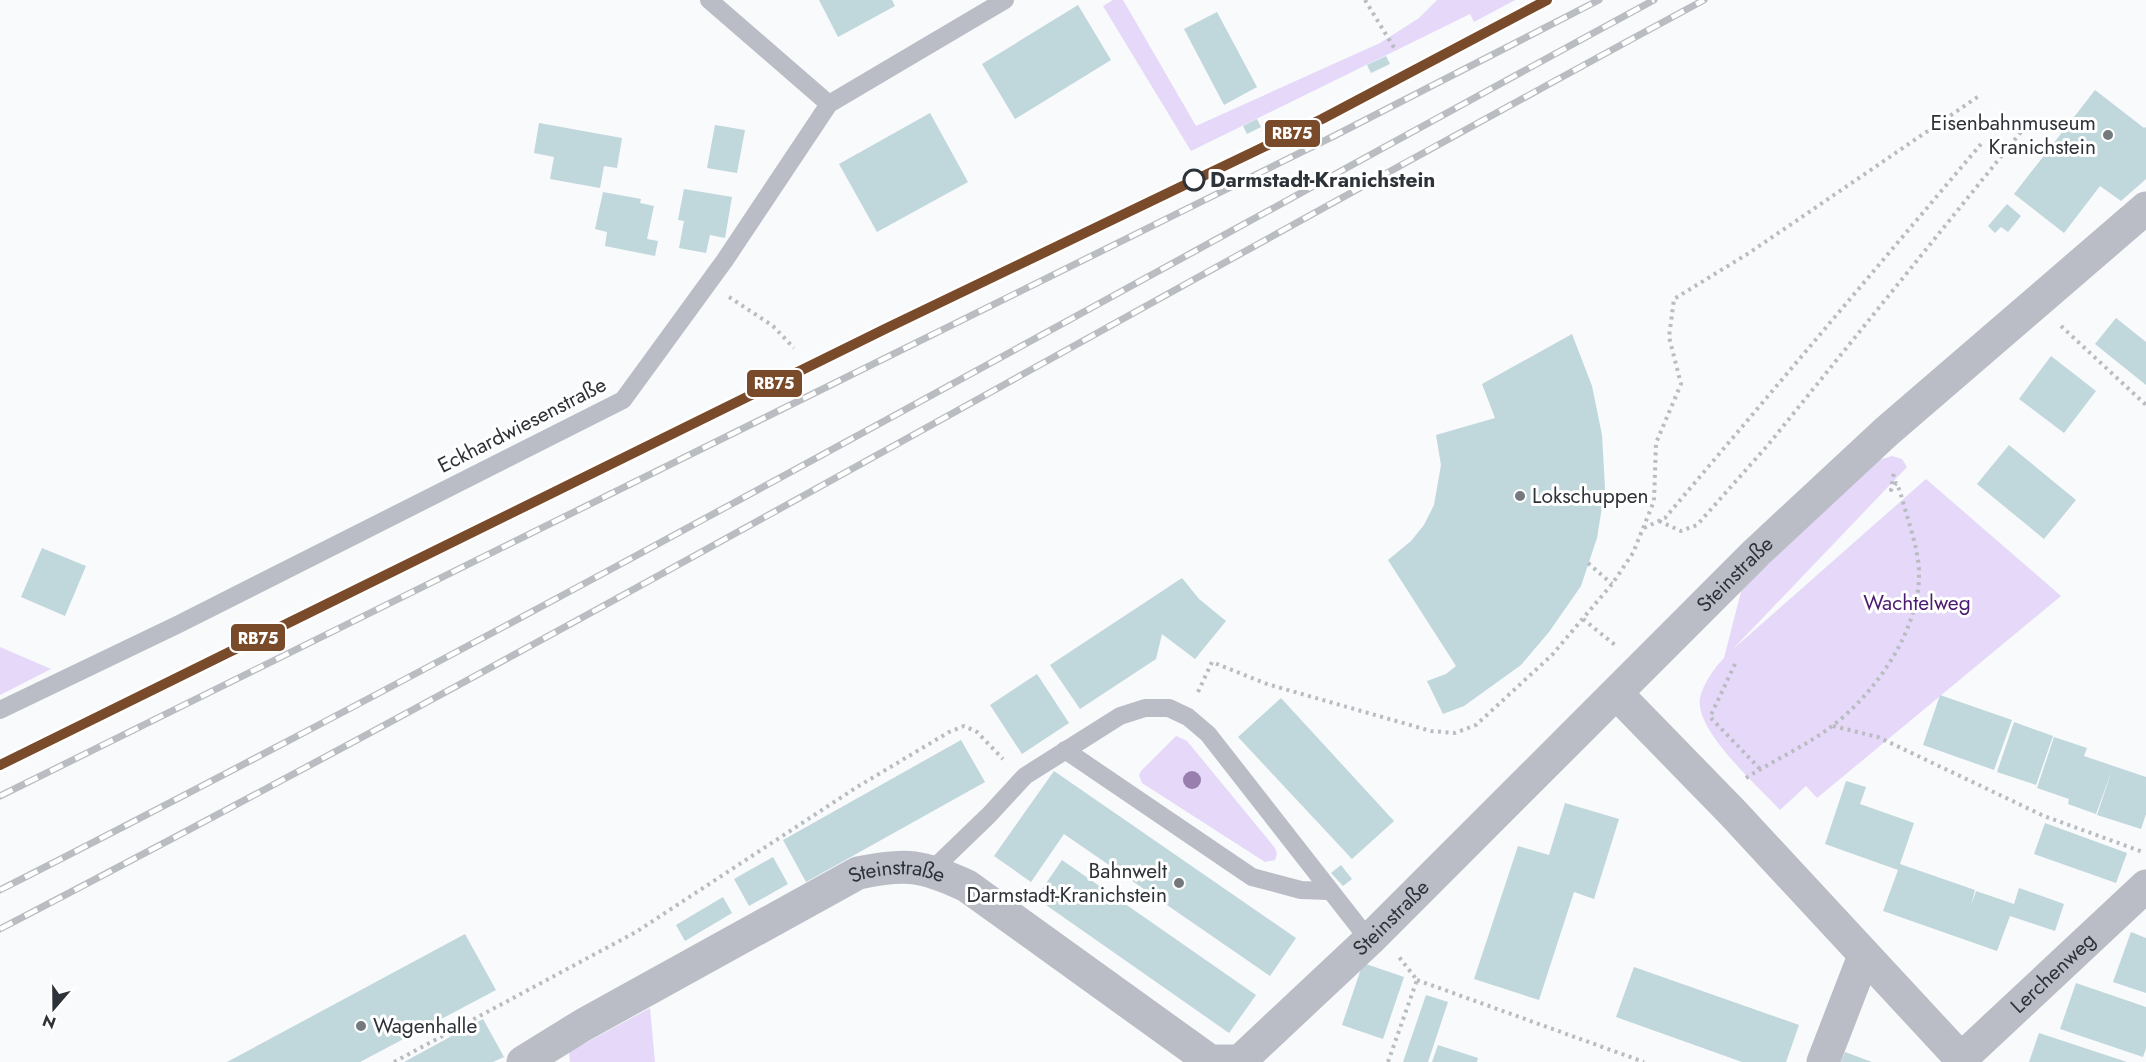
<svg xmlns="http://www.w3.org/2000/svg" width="2146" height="1062" viewBox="0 0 2146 1062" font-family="Jost,sans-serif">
<rect width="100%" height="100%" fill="#f8fafc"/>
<g fill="#e5d8f9">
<polygon points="1113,0 1123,0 1196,126 1380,43 1419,18 1437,0 1515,0 1474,22 1470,14 1191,151 1103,6"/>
<path d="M1892,456l10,3 5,8 -175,183 194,-171 135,117 -244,202 -11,-12 -26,24c-21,-23 -86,-80 -80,-112 3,-14 15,-31 24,-40l19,-74 136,-124z"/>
<polygon points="0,647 51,669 0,695"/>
<polygon points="1176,736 1187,741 1275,848 1277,854 1275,860 1265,862 1142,783 1139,775 1141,771"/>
<polygon points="650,1008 655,1062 570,1062 569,1052"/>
</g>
<g fill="#c0d7dc">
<polygon points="819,0 892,0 895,6 838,37"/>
<polygon points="1078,5 1111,60 1015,119 982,64"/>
<polygon points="1217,12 1257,87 1224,105 1184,29"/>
<polygon points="1386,56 1390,64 1371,73 1367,65"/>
<polygon points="2095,90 2144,128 2146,127 2146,179 2121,201 2100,186 2064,233 2014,194"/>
<polygon points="930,113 968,182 877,232 839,164"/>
<polygon points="1257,119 1261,127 1247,134 1243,126"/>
<polygon points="539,123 622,138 617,168 604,166 600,188 550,179 554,157 534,153"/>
<polygon points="715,125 745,130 737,173 707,168"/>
<polygon points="684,189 732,197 725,238 710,235 706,253 679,248 684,221 678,220"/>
<polygon points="603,192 641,199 640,203 654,206 647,239 658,241 655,256 605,246 607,232 595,229"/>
<polygon points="2007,204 2021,216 2008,232 2001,227 1995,233 1988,226"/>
<polygon points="2116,318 2146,342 2146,385 2095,344"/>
<polygon points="1572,334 1592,386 1602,435 1605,488 1597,538 1581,586 1549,632 1521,665 1464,706 1443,714 1427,681 1446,674 1456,666 1388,560 1411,541 1424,525 1434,505 1441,465 1436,435 1495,418 1482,384"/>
<polygon points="2051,356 2096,391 2064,433 2019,399"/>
<polygon points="2009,445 2076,500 2044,539 1977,484"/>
<polygon points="42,548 86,566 65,616 21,597"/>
<polygon points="1182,578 1199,599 1226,621 1195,659 1162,634 1156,659 1080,709 1050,665"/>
<polygon points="1037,674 1069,723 1022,754 990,705"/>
<polygon points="1940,695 2012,720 1994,770 1923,745"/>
<polygon points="1281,698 1394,821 1352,859 1238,737"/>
<polygon points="2014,722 2053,736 2036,785 1997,772"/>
<polygon points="2054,737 2087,748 2084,756 2146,777 2146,814 2141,829 2097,815 2112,770 2096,814 2068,804 2069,799 2037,788"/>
<polygon points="961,740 985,782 806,882 783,840"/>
<polygon points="1054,771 1296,938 1270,976 1064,834 1031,882 994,856"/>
<polygon points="1846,781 1866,787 1860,804 1914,823 1900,864 1975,890 1971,906 1976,891 2014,904 2019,888 2064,904 2055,931 2010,916 1997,951 1883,911 1898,870 1825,844"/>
<polygon points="1565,803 1619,819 1594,899 1574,892 1539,1000 1474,979 1518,846 1549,855"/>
<polygon points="2045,823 2127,853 2116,883 2034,854"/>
<polygon points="773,857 788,884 749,906 734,879"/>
<polygon points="1062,860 1256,995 1229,1033 1036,898"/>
<polygon points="1341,865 1352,879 1343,886 1331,873"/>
<polygon points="723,897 732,913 685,941 676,925"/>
<polygon points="2131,932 2146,938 2146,993 2113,982"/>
<polygon points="465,934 496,990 360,1062 227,1062"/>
<polygon points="1363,963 1404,977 1383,1039 1342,1025"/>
<polygon points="1634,967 1799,1025 1786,1062 1742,1062 1616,1017"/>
<polygon points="2076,983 2146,1007 2146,1048 2143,1057 2060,1029"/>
<polygon points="1426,995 1448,1002 1428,1062 1403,1062"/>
<polygon points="483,1019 504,1057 493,1062 404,1062"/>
<polygon points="2039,1033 2127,1062 2029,1062"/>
<polygon points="1438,1045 1478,1058 1477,1062 1432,1062"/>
<polygon points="1845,1052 1872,1062 1841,1062"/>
</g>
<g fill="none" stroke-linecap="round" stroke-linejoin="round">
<g stroke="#b9bcc1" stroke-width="4" stroke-dasharray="3 4.5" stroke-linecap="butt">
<polyline points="1365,0 1396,51"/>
<polyline points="729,297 773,326 794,348"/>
<polyline points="2061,326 2146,405"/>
<polyline points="1659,521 1681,531 1697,525 1768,445 2029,122"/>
<polyline points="1644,528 1665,518 1981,144"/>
<polyline points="1588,563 1612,584"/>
<polyline points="1583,619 1615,645"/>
<polyline points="1735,664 1710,717 1761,770"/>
<polyline points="1198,692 1212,662 1267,684 1431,731 1455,733 1476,725 1552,655 1612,584 1633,553 1654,501 1656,443 1681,384 1669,337 1674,299 1749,253 1979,96"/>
<polyline points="1833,726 1878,737 2044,816 2143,852"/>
<path d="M1746,778c28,-18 60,-32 86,-52 44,-33 89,-98 87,-155 -1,-26 -13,-55 -19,-80l-4,-8 -5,7 3,-18"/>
<polyline points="1417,980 1644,1062"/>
<polyline points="394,1062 636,932 857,787 949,732 964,726 977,732 1003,759"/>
<polyline points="1388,1062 1417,980 1399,957"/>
</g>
<g stroke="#babdc6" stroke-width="18">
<polyline points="709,0 829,104"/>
<polyline points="0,710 179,624 623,400 725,260 829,104 1005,0"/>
<polyline points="1065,750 1252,877 1301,890 1329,891"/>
<polyline points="932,870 989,815 1025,776 1120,716 1145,708 1169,708 1188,717 1208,734 1369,940"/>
</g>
<g stroke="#babdc6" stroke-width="33">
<polyline points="1617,694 1733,813 1964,1062"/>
<path id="s1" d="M1961,1059l185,-173"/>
<path id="s2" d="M523,1062l60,-37 275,-152c49,-10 64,-8 109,13l243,175h30l129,-121 388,-388 129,-120 260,-224"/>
<polyline points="1823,1062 1864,956"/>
</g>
<g stroke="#b9bcc0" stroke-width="7">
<g id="rail">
<polyline points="0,796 1334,136 1599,0"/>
<path d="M0,890c558,-284 1104,-591 1654,-890"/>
<path d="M0,929c574,-298 1135,-622 1704,-929"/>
</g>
</g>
<use href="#rail" stroke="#fff" stroke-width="4.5" stroke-dasharray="14" stroke-linecap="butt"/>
<g stroke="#fff" stroke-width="15">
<polyline id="rail-1" points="0,765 887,328 1322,119 1547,0"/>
</g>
<use href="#rail-1" stroke="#7a4b2a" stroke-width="10"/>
</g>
<circle fill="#987fae" cx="1192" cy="780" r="9"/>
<g fill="#74797d" stroke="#fff" stroke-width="2">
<circle cx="2108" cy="135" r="6"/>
<circle cx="1520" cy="496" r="6"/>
<circle cx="1179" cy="883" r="6"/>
<circle cx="361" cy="1026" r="6"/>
</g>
<circle fill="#fff" stroke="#2d3338" stroke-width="3" cx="1194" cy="180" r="10"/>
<g text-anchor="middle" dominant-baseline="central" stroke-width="6" stroke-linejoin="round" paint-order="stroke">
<g font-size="21" fill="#2d3338" stroke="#fff" text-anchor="end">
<text x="2096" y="123">Eisenbahnmuseum<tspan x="2096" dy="24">Kranichstein</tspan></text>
<text x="1532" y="496" text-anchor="start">Lokschuppen</text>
<text x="1167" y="871">Bahnwelt<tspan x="1167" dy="24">Darmstadt-Kranichstein</tspan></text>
<text x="373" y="1026" text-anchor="start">Wagenhalle</text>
</g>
<g font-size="21" font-weight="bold" fill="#2d3338" stroke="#fff" text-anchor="start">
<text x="1210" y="180">Darmstadt-Kranichstein</text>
</g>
<g font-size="21" fill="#2d3338" stroke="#fff">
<text transform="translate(522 425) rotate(-27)">Eckhardwiesenstraße</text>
<text stroke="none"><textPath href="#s2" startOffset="1521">Steinstraße</textPath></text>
<text stroke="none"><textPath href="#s2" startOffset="424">Steinstraße</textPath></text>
<text stroke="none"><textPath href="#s2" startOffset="1035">Steinstraße</textPath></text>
<text stroke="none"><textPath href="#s1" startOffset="126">Lerchenweg</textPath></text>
</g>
<g font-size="21" fill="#4a1b6f" stroke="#fff">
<text x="1917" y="603">Wachtelweg</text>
</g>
</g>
<g stroke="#fff" stroke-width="2">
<rect x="1264" y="119" width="57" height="29" rx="6" fill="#7a4b2a"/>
<rect x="746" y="369" width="57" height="29" rx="6" fill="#7a4b2a"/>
<rect x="230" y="623" width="56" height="29" rx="6" fill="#7a4b2a"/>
</g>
<g font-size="16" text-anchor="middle" font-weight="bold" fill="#fff">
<text x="1292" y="139">RB75</text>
<text x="774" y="389">RB75</text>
<text x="258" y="644">RB75</text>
</g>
<g transform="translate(54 1008) rotate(200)" stroke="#ffffff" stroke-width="4.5" paint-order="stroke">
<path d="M0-4.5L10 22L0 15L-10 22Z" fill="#2d3338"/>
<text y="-9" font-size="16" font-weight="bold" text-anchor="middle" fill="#2d3338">N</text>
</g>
</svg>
